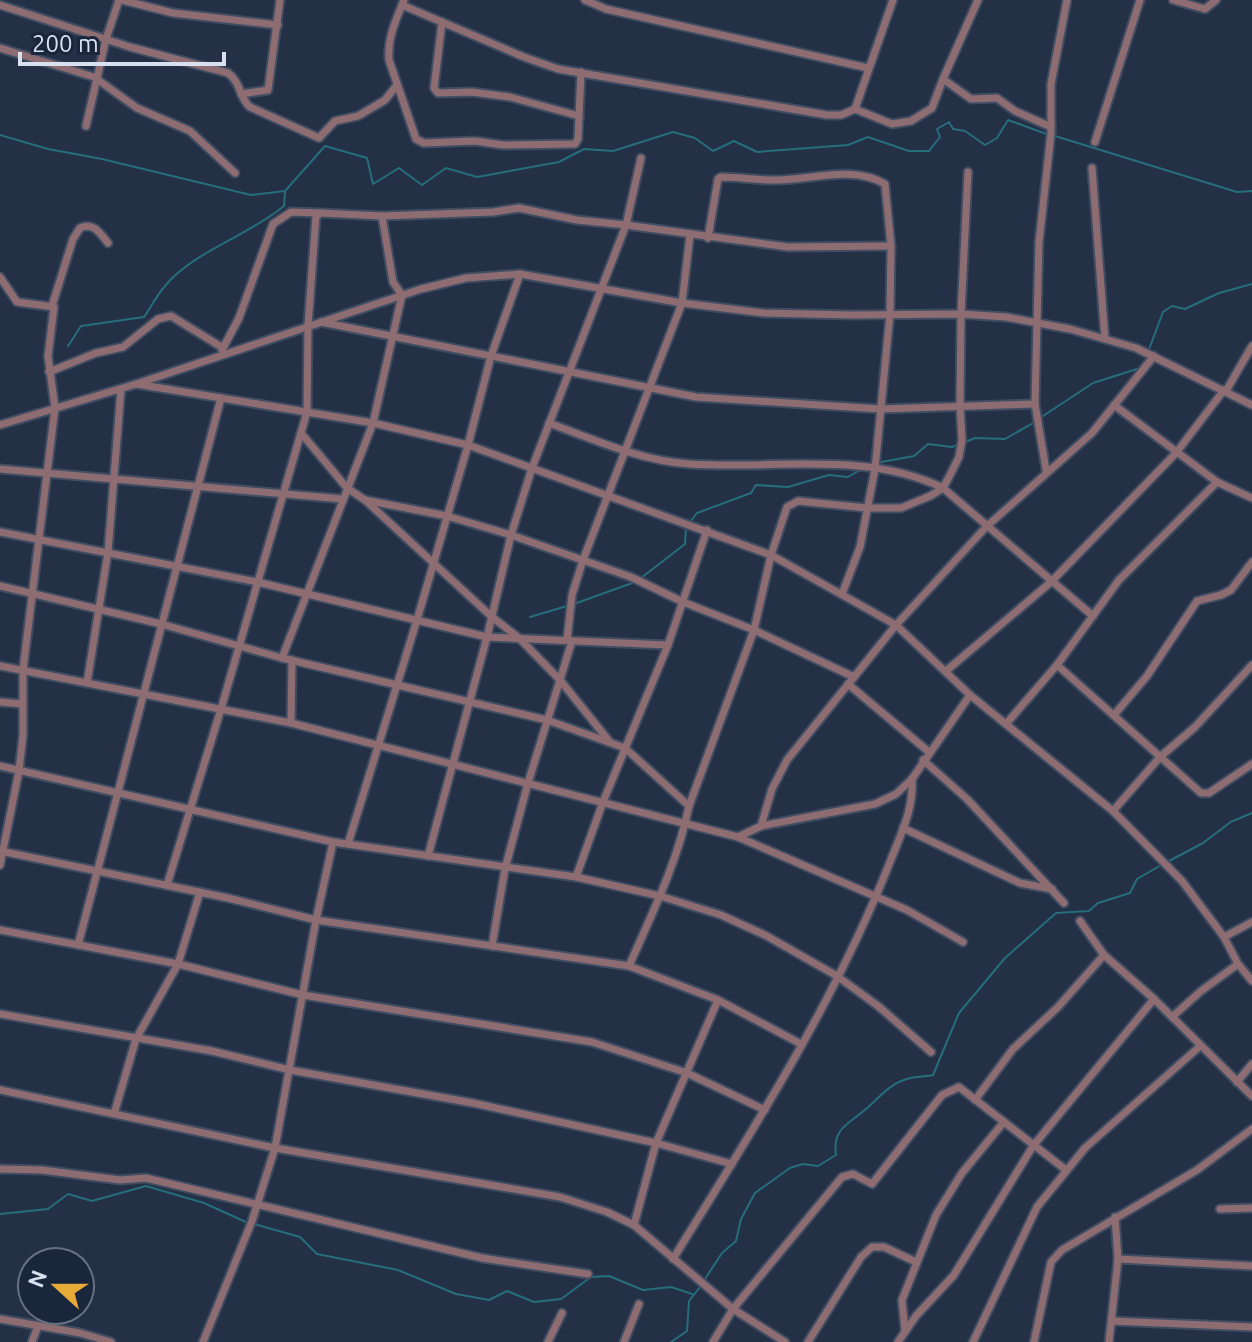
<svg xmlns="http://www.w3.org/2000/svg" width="1252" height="1342" viewBox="0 0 1252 1342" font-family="Ubuntu,sans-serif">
<rect width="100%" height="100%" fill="#233046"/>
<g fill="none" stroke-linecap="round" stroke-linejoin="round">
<g stroke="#266e7b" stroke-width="2">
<polyline points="0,135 48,149 102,159 251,195 285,191 325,146 367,158 373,184 399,168 422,185 446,168 477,177 559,162 584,149 613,151 673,132 695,138 713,151 734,141 757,152 848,145 868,137 909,151 929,151 940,137 937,129 949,122 953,129 965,131 985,145 997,138 1008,120 1049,135"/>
<polyline points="1055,136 1237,192 1252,191"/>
<path d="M68,346l13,-20 63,-9c7,-10 13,-22 21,-31 29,-35 83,-50 119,-80l1,-14"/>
<polyline points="1148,352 1163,312 1172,306 1185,309 1219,293 1252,284"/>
<polyline points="1040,418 1093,383 1140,368"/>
<polyline points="963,443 975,438 1005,439 1035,422"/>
<polyline points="876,463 914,456 928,444 952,447 957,445"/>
<polyline points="690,522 697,513 751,493 756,485 788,487 829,475 848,477 860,470"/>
<polyline points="641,578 685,544 686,527"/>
<polyline points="574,604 635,582"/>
<polyline points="530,617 567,606"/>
<polyline points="1233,821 1252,813"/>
<polyline points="1169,861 1203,843 1232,821"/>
<polyline points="0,1214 48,1209 68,1194 92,1201 146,1186 204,1203 248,1223"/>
<polyline points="254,1224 300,1237 317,1254 398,1270 456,1294 489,1300 507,1291 534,1302 561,1299 591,1277 609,1276 643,1290 671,1287 692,1294"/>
<path d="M703,1282l19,-29 14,-12 5,-22 14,-26 35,-25 13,-4 15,2 18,-11c-4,-27 13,-31 30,-46 13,-11 23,-25 41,-30 8,-3 17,-2 26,-4l26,-62 46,-55 51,-45 33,-2 9,-8 32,-10 7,-14 26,-15"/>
<polyline points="671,1342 687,1331 689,1301 700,1287"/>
</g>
<g stroke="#404c61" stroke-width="11">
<g id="minor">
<polyline points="122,0 173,13 278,25"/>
<path d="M404,0c-8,20 -17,38 -15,60l27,79 8,4 51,-2 28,4 72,-1 3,-5 3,-67"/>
<polyline points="585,0 606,9 868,68"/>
<polyline points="1173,0 1205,9 1216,0"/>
<path d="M0,5l130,42 98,26c13,9 11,25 22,34l69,31 16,-17 23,-5 27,-16 12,-15"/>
<polyline points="402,5 524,57 558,69 827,115 841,115 855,109 892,124 911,121 932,108 943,79 978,0"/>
<polyline points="442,22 434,88 438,93 472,92 510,97 579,116"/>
<polyline points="0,48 94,77 137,108 190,131 235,173"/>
<polyline points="943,79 971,99 997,98 1015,111 1051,127"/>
<polyline points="241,94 268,90 280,0"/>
<polyline points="855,109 893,0"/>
<polyline points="86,126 106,39 119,0"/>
<polyline points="1095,142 1140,0"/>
<polyline points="1092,168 1105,339"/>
<path d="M708,238l10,-59 3,-2c17,0 34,3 51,3 36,1 79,-16 113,4l6,62 -1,68 -15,155 -15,78 -18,47"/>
<polyline points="0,277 17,302 54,307 48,356 55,408 23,670 23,735 19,771 0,865"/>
<path d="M52,306l21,-67 7,-11c14,-6 20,5 28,15"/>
<polyline points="321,322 696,397 880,409 1035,404"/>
<polyline points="222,350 239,318 273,224 291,212 320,213"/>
<polyline points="49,372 96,353 123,347 158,319 171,316 223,348"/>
<polyline points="136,384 373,423 468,445 771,555 896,625 970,695 1113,811 1182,881 1224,937 1238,964 1252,981"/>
<polyline points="1226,391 1252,346"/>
<polyline points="1114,405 1217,482 1252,498"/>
<path d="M549,423c46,17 92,38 141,41 82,6 176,-14 253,24l150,128"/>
<polyline points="0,425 136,384 421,289 466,278 520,274 682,303 764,313 852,315 961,314 1006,317 1070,329 1136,348 1252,405"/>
<polyline points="301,433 347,488 365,500 492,617 519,638 560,680 609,741"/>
<polyline points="0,469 343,499"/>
<polyline points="1046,470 1035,404 1039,242 1051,133 1051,84 1067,0"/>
<polyline points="365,500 447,516 511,535 631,577 683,602 754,630 854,677"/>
<polyline points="0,532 257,582 487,637 668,645"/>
<polyline points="0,586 161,624 282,658 547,720 625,748 689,806"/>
<polyline points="567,640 572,595 583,560 682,303 690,235"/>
<polyline points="282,658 373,423 402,295 393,282 382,216"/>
<polyline points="1057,665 1201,793 1209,793 1252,764"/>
<polyline points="0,666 291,723 738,837 907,910 963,942"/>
<polyline points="946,671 1051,582 1176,453 1224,390"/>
<polyline points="87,683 108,552 121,389"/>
<polyline points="848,684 929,752"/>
<polyline points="0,702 23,704"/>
<polyline points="1114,715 1147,676 1197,601 1221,595 1231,590 1252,562"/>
<polyline points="291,723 292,660"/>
<polyline points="1006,724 1057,665 1119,580 1217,482"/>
<polyline points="923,760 967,799 1064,903"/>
<polyline points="0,766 333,842 576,877 660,896 721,915 765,935 837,976 878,1006 931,1052"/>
<polyline points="1113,811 1160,757 1195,727 1252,665"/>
<polyline points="761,826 772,789 787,760 896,625 986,527 1092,433 1154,356"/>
<polyline points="903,828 1020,883 1052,889"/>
<polyline points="738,837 761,826 875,804 896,794 912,779 970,695"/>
<polyline points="348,844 417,620 468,445 491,356 520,274"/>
<polyline points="0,851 228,898 316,920 629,966 718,1000 801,1044"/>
<polyline points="428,856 487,637 511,535 532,468 626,225 788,247 891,246"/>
<polyline points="576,877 603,802 668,645 707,530"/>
<polyline points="167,885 221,709 307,412 308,325 316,216 321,213 382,216 493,212 519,208 577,220 626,225 641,158"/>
<polyline points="1080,921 1104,955 1154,999 1252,1096"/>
<polyline points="0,930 178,964 303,995 592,1042 687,1073 765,1110"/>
<polyline points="1224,937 1252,922"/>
<polyline points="78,945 221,398"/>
<polyline points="492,946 505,869 528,783 572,641"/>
<path d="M629,966c23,-52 49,-105 60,-160l65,-176 17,-75 16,-48 11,-6 69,7h34l29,-12 13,-8 6,-11 10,-20 3,-17 -2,-34 1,-92 7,-142"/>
<polyline points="0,1014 212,1051 290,1070 473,1103 656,1143 732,1164"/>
<polyline points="1172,1017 1201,991 1238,964"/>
<polyline points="1237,1082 1252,1064"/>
<polyline points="0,1090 275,1148 560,1197 607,1212 634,1225 733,1309 785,1342"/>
<polyline points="975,1100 1013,1049 1058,1007 1104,955"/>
<polyline points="114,1114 136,1039 178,964 200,892"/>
<polyline points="0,1169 42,1170 120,1180 146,1178 482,1258 588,1274"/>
<polyline points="1220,1209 1252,1208"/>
<polyline points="634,1225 656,1143 718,1000"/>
<path d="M673,1259c78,-126 160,-254 215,-392 11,-29 26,-56 24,-88"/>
<polyline points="1118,1259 1252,1266"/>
<polyline points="0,1319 80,1333 111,1342"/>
<polyline points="1112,1321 1252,1327"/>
<polyline points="905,1331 902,1300 936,1215 962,1173 1003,1123"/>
<polyline points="32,1342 38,1326"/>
<polyline points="203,1342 252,1221 275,1148 316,920 333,842"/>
<polyline points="548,1342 562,1313"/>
<polyline points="624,1342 639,1304"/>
<polyline points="713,1342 733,1309 842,1177 853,1174 872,1184 942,1095 959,1087 1066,1170"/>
<polyline points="808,1342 861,1257 872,1247 884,1247 916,1262"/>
<polyline points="898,1342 916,1316 954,1275 1033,1146 1154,999"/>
<polyline points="973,1342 1037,1207 1085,1148 1199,1047"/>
<polyline points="1034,1342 1051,1262 1062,1250 1197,1170 1252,1129"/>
<polyline points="1109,1342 1118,1259 1115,1217"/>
</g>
</g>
<use href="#minor" stroke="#8d6d72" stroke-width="7"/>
</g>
<g transform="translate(56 1286) rotate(291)"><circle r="38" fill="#19263b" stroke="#667183" stroke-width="2"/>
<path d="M0-6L14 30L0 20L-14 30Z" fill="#e8ab37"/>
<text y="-12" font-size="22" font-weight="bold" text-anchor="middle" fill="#d9e1f0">N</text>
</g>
<path d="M20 52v12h204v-12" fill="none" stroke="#d9e1f0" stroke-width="4"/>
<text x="32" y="52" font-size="24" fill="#d9e1f0" stroke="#19263b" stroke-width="6" paint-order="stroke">200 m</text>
</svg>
